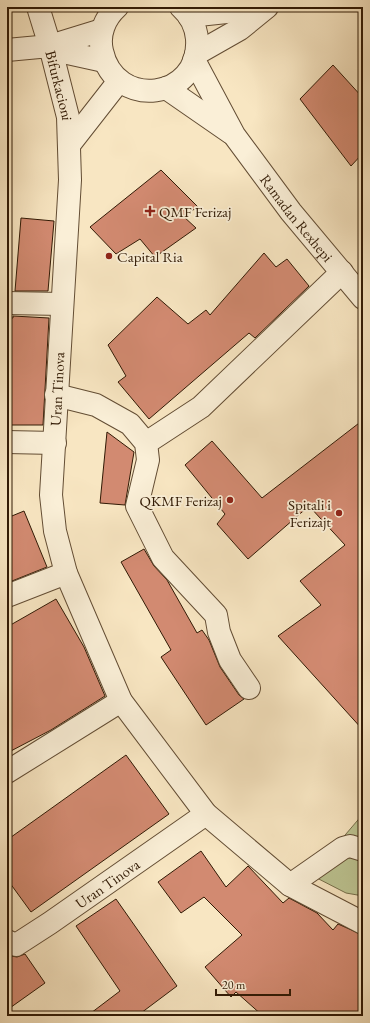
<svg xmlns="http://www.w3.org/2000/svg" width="370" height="1023" font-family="'EB Garamond',serif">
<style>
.green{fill:#bdc593;stroke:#77704c}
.building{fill:#d28a71;stroke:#311a05}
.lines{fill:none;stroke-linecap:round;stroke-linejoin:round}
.minor-casing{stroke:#634d34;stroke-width:24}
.minor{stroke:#faefd7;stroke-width:22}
.poi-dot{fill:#8f2418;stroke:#faefd7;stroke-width:1.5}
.labels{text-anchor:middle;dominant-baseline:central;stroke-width:3.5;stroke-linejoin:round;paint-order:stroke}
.street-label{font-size:15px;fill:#311a05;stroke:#faefd7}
.poi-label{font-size:15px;fill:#311a05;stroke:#faefd7;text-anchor:start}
</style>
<rect width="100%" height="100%" fill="#f8e6c2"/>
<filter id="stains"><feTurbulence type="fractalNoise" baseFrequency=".005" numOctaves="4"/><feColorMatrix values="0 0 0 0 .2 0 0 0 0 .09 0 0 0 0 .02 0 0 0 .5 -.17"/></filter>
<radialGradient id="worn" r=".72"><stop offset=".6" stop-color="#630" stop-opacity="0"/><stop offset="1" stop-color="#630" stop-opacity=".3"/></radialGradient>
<!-- green -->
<polygon class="green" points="363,814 363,896 346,893 311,875"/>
<!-- building -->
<g class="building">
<polygon points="333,65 363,98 363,153 351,166 300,99"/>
<polygon points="161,170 198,207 183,216 196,228 155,257 140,239 116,254 90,227"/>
<polygon points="21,218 54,221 48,291 15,291"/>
<polygon points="264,253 276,267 287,259 309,286 255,338 249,333 149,419 118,382 126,376 108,345 157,297 188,324 206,310 210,315"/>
<polygon points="13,316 49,318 43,425 7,425 7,318 13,318"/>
<polygon points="363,420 363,730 278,636 321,605 300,581 345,545 309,506 248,559 217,524 225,514 185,465 212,441 262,498"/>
<polygon points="107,432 134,452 125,505 100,503"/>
<polygon points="24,511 47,567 7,583 7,518"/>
<polygon points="144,549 154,566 167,580 197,633 202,630 209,640 220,667 239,695 244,699 206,725 161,657 171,650 121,562"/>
<polygon points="56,599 84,647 105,696 51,730 7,753 7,627"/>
<polygon points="126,755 169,814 31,912 7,879 7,840"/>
<polygon points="201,851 226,887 248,866 283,903 289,898 317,913 333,930 338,924 363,935 363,1016 263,1016 236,992 231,997 205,967 242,935 204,897 181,913 158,882"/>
<polygon points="116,899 177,986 137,1016 87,1016 120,991 76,926"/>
<polygon points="25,954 45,983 7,1010 7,959 11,956 17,957"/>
</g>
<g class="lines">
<!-- minor casing -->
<g class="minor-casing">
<g id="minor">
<polyline points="38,7 50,46"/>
<path d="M 117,7 C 105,18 98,34 102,51 C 115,111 201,100 197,39 C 196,27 190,15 181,7"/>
<polyline points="189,16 265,8"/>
<polyline points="50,46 63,52 104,61"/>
<polyline points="50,46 102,30"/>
<path id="s1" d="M 7,50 L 50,46 L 68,117 L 70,180 L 51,495 L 55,531 L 66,573 L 121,701 L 206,814 L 290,885 L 363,923"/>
<polyline points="196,54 240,29 267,7"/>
<path id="s2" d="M 194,60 L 234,135 L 291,212 L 363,298"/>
<polyline points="166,88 231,133"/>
<polyline points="69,145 119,81"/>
<polyline points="7,303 62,304"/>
<polyline points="56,395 96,405 130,424 146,443 148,460 137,506 163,558 216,615 219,632 230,660 249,688"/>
<polyline points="7,442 55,443"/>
<polyline points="146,443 201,407 342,272"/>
<polyline points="7,596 66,573"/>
<polyline points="7,772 121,701"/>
<polyline points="290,885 343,848 350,846 363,850"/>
<path id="s3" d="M 7,941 L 16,945 L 50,923 L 206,814"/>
</g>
</g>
<!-- minor -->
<use href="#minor" class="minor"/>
</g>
<!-- markers -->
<g class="poi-dot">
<path d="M148 205h4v4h4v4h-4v4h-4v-4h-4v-4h4z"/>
<circle cx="109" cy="256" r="4"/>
<circle cx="230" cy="500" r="4"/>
<circle cx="339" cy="513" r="4"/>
</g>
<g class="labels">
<!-- street labels -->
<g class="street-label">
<text stroke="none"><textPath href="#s1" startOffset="84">Bifurkacioni</textPath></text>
<text stroke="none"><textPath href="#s2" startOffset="189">Ramadan Rexhepi</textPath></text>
<text transform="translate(57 389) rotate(-87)">Uran Tinova</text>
<text stroke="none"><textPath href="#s3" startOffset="120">Uran Tinova</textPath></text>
</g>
<!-- poi labels -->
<g class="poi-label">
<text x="159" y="211">QMF Ferizaj</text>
<text x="117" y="256">Capital Ria</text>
<text x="222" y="500" text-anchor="end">QKMF Ferizaj</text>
<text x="331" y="504" text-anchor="end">Spitali i<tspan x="331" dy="17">Ferizajt</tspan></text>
</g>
</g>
<!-- margin -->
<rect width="370" height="1023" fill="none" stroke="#f8e6c2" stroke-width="24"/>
<rect x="8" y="8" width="354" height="1007" fill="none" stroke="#311a05" stroke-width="2"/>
<rect x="12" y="12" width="346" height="999" fill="none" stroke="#311a05"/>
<!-- scale -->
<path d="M216 989v6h74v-6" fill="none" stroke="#311a05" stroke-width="2"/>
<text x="222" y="989" font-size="12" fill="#311a05" stroke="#faefd7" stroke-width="3" paint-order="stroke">20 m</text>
<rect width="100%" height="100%" filter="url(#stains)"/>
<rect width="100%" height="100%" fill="url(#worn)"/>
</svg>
